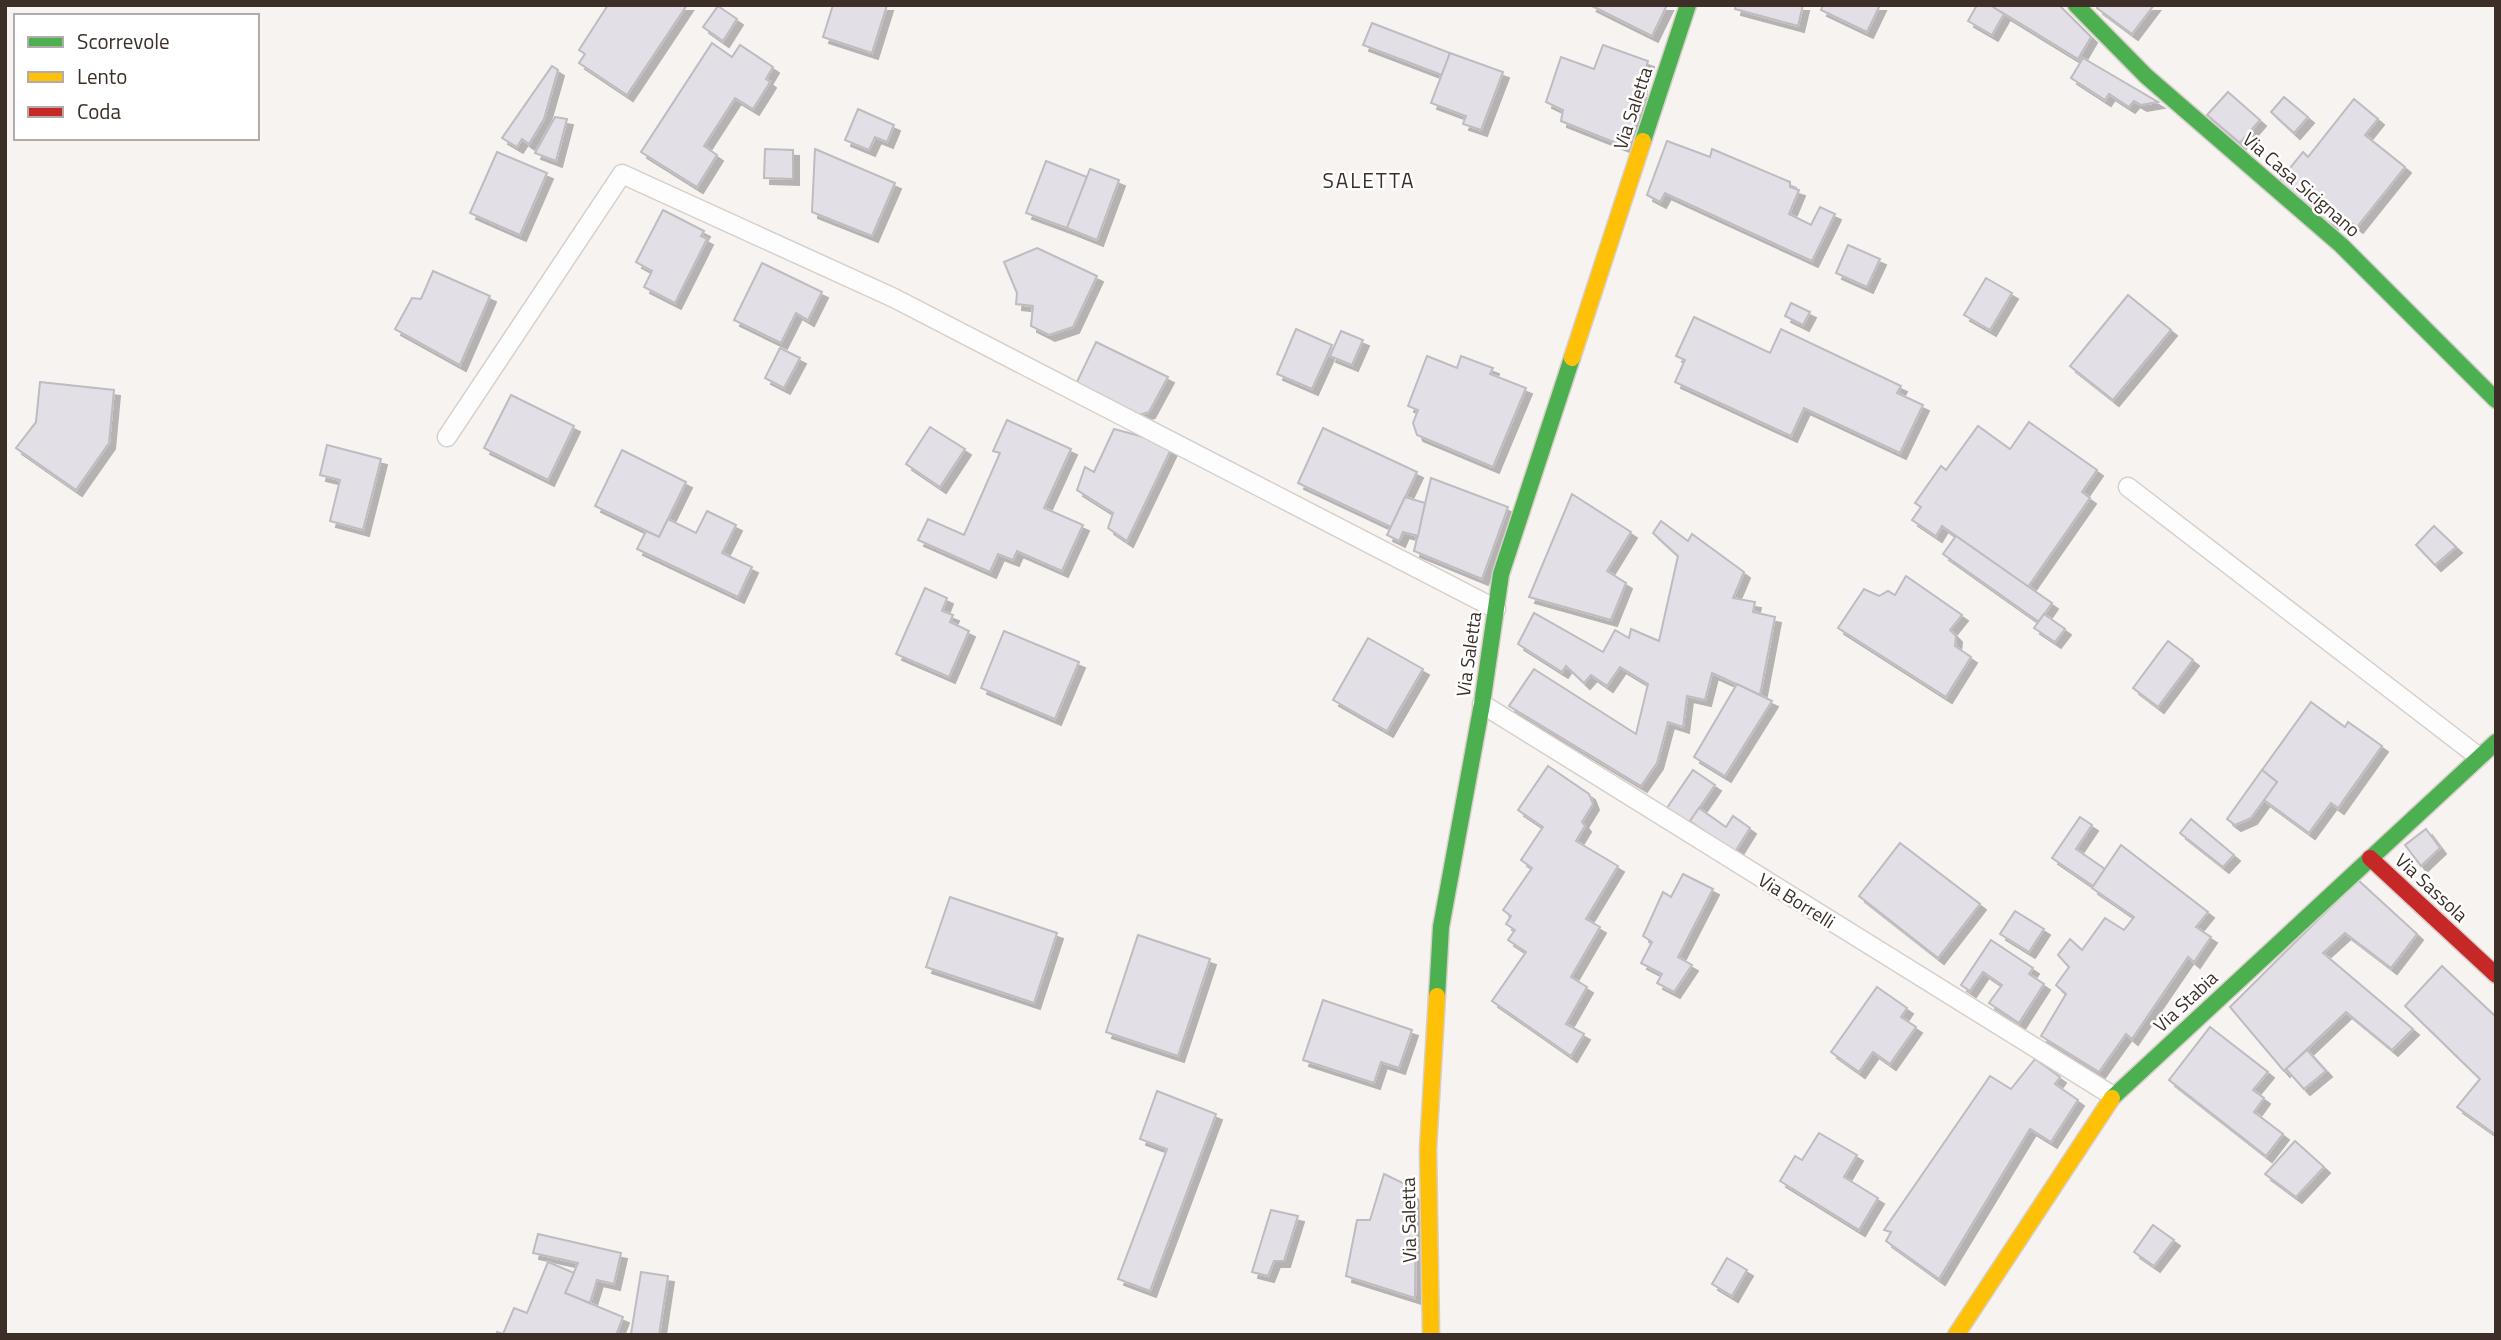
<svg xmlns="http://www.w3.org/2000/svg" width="2501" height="1340" font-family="'Titillium Web',sans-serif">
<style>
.building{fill:#e3dfe7;stroke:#bebbc1;stroke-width:2;filter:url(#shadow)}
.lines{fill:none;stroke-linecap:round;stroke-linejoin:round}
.lane-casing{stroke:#d8cfca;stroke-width:21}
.fast-casing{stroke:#d8cfca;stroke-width:19}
.slow-casing{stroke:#d8cfca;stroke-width:19}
.jam-casing{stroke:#d8cfca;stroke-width:19}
.lane{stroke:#fefdfd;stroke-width:18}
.fast{stroke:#4caf50;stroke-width:16}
.slow{stroke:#ffc107;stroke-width:16}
.jam{stroke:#c62828;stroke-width:16}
.labels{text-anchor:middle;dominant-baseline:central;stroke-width:5;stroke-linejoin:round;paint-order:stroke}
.street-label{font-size:19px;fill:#3d2f27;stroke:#fff}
.neighbourhood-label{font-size:21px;letter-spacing:2px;fill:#3d2f27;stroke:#fff}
</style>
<defs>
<filter id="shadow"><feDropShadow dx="6" dy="6" stdDeviation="0" flood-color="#0004"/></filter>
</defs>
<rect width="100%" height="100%" fill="#f7f3f1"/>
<!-- building -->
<g class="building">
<polygon points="608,5 687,5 627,95 579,63 585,54 579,50"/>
<polygon points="833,5 887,5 872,53 823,37"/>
<polygon points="1590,5 1667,5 1652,36"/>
<polygon points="1736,5 1803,5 1798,26 1735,9"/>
<polygon points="1823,5 1880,5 1867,32 1821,10"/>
<polygon points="1977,5 1990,5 2004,14 1992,35 1968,21"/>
<polygon points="1990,5 2059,5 2091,37 2078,59"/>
<polygon points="2099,5 2154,5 2132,34 2097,8"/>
<polygon points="718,6 737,19 723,41 703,27"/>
<polygon points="1372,23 1450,53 1442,75 1363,45"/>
<polygon points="712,43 732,57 740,45 773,67 766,79 770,82 753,109 735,98 704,146 717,155 697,187 641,152"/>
<polygon points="1603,45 1648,61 1639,91 1647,94 1626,147 1561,121 1563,110 1546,102 1561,57 1594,69"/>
<polygon points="1450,53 1503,72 1481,130 1463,124 1466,116 1431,103"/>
<polygon points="2083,58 2158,102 2141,105 2134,101 2129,107 2109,94 2105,100 2071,78"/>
<polygon points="552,66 558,70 544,119 529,144 522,139 517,147 502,138"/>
<polygon points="2228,92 2260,120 2240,143 2207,115"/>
<polygon points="2284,97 2308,117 2294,133 2271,112"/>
<polygon points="2354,99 2378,119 2365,135 2405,167 2357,227 2339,214 2330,226 2277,184 2303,152 2308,157"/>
<polygon points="858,109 894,125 887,142 875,137 869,150 845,140"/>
<polygon points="555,117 567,119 556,161 535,153"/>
<polygon points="1667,141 1710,157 1712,149 1790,182 1790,187 1799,190 1789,214 1811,225 1820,207 1835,214 1812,261 1665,193 1660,202 1647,195"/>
<polygon points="765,149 793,150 793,179 764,178"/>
<polygon points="815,149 895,183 872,236 812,212"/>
<polygon points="497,152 547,173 520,235 470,213"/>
<polygon points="1046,161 1087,177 1067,228 1026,213"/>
<polygon points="1090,169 1119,180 1097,240 1067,228"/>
<polygon points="663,210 704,231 701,236 707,239 675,303 644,287 652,271 636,262"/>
<polygon points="1848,245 1880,259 1867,287 1836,273"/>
<polygon points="1037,248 1097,276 1073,327 1049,335 1031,326 1033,306 1016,304 1017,293 1004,262"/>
<polygon points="762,263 822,292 808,320 796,313 781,343 734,320"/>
<polygon points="433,271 490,296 460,365 395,329 412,298 421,299"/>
<polygon points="1986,278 2012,293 1990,330 1964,315"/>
<polygon points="2128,295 2171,330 2113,400 2070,366"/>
<polygon points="1791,303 1810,312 1803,325 1785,316"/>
<polygon points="1694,317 1770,353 1781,329 1901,386 1897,393 1923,405 1900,453 1804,408 1791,436 1675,382 1685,360 1676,356"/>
<polygon points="1296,329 1332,345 1312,389 1277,374"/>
<polygon points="1341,331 1363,340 1352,365 1330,356"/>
<polygon points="1096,342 1168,377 1149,412 1139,415 1076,384"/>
<polygon points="780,348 800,358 784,388 765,378"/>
<polygon points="1427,356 1457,368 1461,356 1493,368 1490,374 1526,388 1493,467 1417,435 1413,423 1418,410 1408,406"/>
<polygon points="40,382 114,390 109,443 76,490 16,448 36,422"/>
<polygon points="511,395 574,426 548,480 484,448"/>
<polygon points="1007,420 1071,449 1044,508 1083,525 1062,571 1017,551 1013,560 998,554 990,572 918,540 928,519 964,535 1000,453 993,451"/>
<polygon points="2029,422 2097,470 2082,492 2090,498 2028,587 1942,526 1936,536 1912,520 1921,507 1915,503 1941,466 1946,470 1978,426 2010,449"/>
<polygon points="930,427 965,449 940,487 906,464"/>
<polygon points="1323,428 1417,472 1391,527 1298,483"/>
<polygon points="1114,429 1173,445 1127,541 1108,528 1113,513 1077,490 1085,467 1094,472"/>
<polygon points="327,445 381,459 363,530 330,521 340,480 320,475"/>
<polygon points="622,450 686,482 659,537 595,506"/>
<polygon points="1431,478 1508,507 1482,579 1414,551"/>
<polygon points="1572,494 1631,532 1607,571 1626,583 1611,620 1529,597"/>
<polygon points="1405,497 1425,503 1418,536 1403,532 1399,541 1387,535"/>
<polygon points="707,511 736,525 722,553 752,567 738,597 637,549 646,531 659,537 668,519 696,533"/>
<polygon points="1661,521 1688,541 1692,534 1744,572 1733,598 1755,602 1753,612 1775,617 1760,695 1712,673 1705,700 1687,696 1683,727 1668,722 1657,763 1641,786 1509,706 1534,669 1636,734 1648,684 1620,667 1607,686 1591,675 1584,683 1566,666 1562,672 1518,644 1534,613 1603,652 1615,630 1629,638 1631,629 1659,641 1678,556 1653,533"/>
<polygon points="2434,526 2456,547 2435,565 2416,545"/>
<polygon points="1956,536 2052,603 2039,622 1943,554"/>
<polygon points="1906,576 1962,615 1950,630 1956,636 1955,646 1971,657 1946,697 1838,628 1864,589 1879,596 1888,591 1895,595"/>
<polygon points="925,588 947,598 942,611 953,615 950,622 969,631 949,677 896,654"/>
<polygon points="2044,614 2065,629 2055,642 2034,628"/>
<polygon points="1004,631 1079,662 1055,719 981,688"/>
<polygon points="1368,638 1423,669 1387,731 1333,700"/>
<polygon points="2168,641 2193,660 2158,707 2133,688"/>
<polygon points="1737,684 1772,701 1725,776 1694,757"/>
<polygon points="2311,702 2345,727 2348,722 2382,746 2338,808 2331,803 2309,833 2264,800 2277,782 2262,770"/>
<polygon points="1548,766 1589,794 1593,804 1582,822 1585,826 1576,841 1618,866 1586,919 1600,927 1571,977 1587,987 1566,1024 1584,1034 1571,1056 1492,1001 1526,952 1508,940 1515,930 1506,924 1511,916 1503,910 1532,868 1521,860 1543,827 1518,810"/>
<polygon points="1693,770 1715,785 1689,823 1667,808"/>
<polygon points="2262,770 2277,782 2251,818 2235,825 2227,819"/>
<polygon points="1699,808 1726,827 1733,816 1750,828 1735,852 1690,821"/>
<polygon points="2080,817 2092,825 2076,849 2105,869 2093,886 2052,858"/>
<polygon points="2191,819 2234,855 2223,867 2180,833"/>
<polygon points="2426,829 2440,848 2421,866 2405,845"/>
<polygon points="1900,843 1980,904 1938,958 1859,896"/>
<polygon points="2121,845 2208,912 2196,927 2211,937 2194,962 2188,957 2132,1039 2126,1034 2099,1072 2041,1036 2066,994 2056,985 2069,967 2058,955 2070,939 2082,950 2105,918 2124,930 2134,917 2092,888"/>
<polygon points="1683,874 1713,889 1678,957 1692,965 1674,992 1657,983 1662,974 1641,963 1652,942 1643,936 1663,892 1671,897"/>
<polygon points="2358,880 2417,934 2391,968 2345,933 2323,953 2413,1029 2392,1050 2346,1012 2284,1071 2230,1007"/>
<polygon points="950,897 1057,933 1034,1003 926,967"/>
<polygon points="2015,911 2044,929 2029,952 2000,934"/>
<polygon points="1138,935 1210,959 1178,1056 1106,1032"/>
<polygon points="1991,940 2033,968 2029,974 2044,984 2019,1023 1989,1003 2002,985 1983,972 1970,991 1961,985"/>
<polygon points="2442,966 2496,1017 2496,1135 2457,1107 2480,1079 2405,1006"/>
<polygon points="1877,987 1907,1008 1901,1017 1916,1027 1890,1064 1873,1052 1859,1072 1831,1052"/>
<polygon points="1323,1000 1412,1030 1399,1068 1381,1062 1374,1083 1303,1060"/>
<polygon points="2210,1027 2268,1072 2253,1090 2264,1098 2254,1112 2283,1134 2266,1156 2169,1080"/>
<polygon points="2307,1050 2326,1071 2304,1089 2286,1069"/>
<polygon points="2035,1059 2060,1077 2055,1084 2078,1100 2051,1142 2030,1129 1939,1279 1886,1241 1891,1232 1884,1230 1990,1076 2011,1089"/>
<polygon points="1157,1091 1216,1114 1150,1291 1118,1279 1167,1149 1140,1139"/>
<polygon points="1819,1133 1857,1155 1844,1177 1878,1198 1859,1230 1780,1181 1795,1156 1802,1160"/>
<polygon points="2295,1141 2324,1167 2296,1197 2265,1174"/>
<polygon points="1384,1174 1405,1184 1416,1199 1415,1298 1346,1276 1357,1220 1370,1220"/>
<polygon points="1271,1210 1298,1216 1284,1261 1274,1261 1268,1276 1252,1272"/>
<polygon points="2153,1225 2174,1240 2154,1266 2134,1252"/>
<polygon points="538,1234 621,1253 614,1284 597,1280 590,1303 565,1293 578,1263 533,1253"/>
<polygon points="1727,1258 1747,1270 1732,1296 1712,1284"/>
<polygon points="548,1262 574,1273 565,1293 623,1317 616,1335 496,1335 497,1332 503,1334 514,1308 527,1313"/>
<polygon points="641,1272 668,1276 659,1335 631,1334"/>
</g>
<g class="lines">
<!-- lane casing -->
<g class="lane-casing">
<g id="lane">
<polyline points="447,437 622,174 894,298 1496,609"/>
<polyline points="2128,487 2479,757"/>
<polyline points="1482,704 2113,1096"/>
</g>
</g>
<!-- fast casing -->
<g class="fast-casing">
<g id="fast">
<polyline points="2076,5 2146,76 2341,245 2496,400"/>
<polyline points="1643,141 1688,5"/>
<polyline points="1437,996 1441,927 1482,704 1501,574 1572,358"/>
<polyline points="2112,1098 2496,742"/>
</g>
</g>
<!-- slow casing -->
<g class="slow-casing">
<g id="slow">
<polyline points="1572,358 1643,141"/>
<polyline points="1431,1335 1428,1149 1437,996"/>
<polyline points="1956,1335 2112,1098"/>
</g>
</g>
<!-- jam casing -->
<g class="jam-casing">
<polyline id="jam" points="2370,858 2496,975"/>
</g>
<!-- lane -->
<use href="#lane" class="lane"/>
<!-- fast -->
<use href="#fast" class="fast"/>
<!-- slow -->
<use href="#slow" class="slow"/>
<!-- jam -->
<use href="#jam" class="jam"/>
</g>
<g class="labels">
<!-- street labels -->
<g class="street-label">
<text transform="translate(1632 108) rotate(-72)">Via Saletta</text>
<text transform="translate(2302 184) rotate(41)">Via Casa Sicignano</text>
<text transform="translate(1468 654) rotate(-82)">Via Saletta</text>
<text transform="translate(2432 887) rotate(43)">Via Sassola</text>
<text transform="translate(1797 900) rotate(32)">Via Borrelli</text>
<text transform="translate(2185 1001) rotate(-43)">Via Stabia</text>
<text transform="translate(1408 1220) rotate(-91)">Via Saletta</text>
</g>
<!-- neighbourhood labels -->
<g class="neighbourhood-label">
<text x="1369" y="180">SALETTA</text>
</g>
</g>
<!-- border -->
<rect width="2501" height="1340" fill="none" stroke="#3d2f27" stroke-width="14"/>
<!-- legend -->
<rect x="14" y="14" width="245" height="126" fill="#ffffff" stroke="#b1aca9" stroke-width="2"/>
<rect x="28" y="37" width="35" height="10" fill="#4caf50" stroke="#b1aca9" stroke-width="2"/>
<text x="77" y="49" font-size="21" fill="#3d2f27">Scorrevole</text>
<rect x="28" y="72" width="35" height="10" fill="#ffc107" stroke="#b1aca9" stroke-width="2"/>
<text x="77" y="84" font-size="21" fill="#3d2f27">Lento</text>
<rect x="28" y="107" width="35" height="10" fill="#c62828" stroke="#b1aca9" stroke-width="2"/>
<text x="77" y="119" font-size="21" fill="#3d2f27">Coda</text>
</svg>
